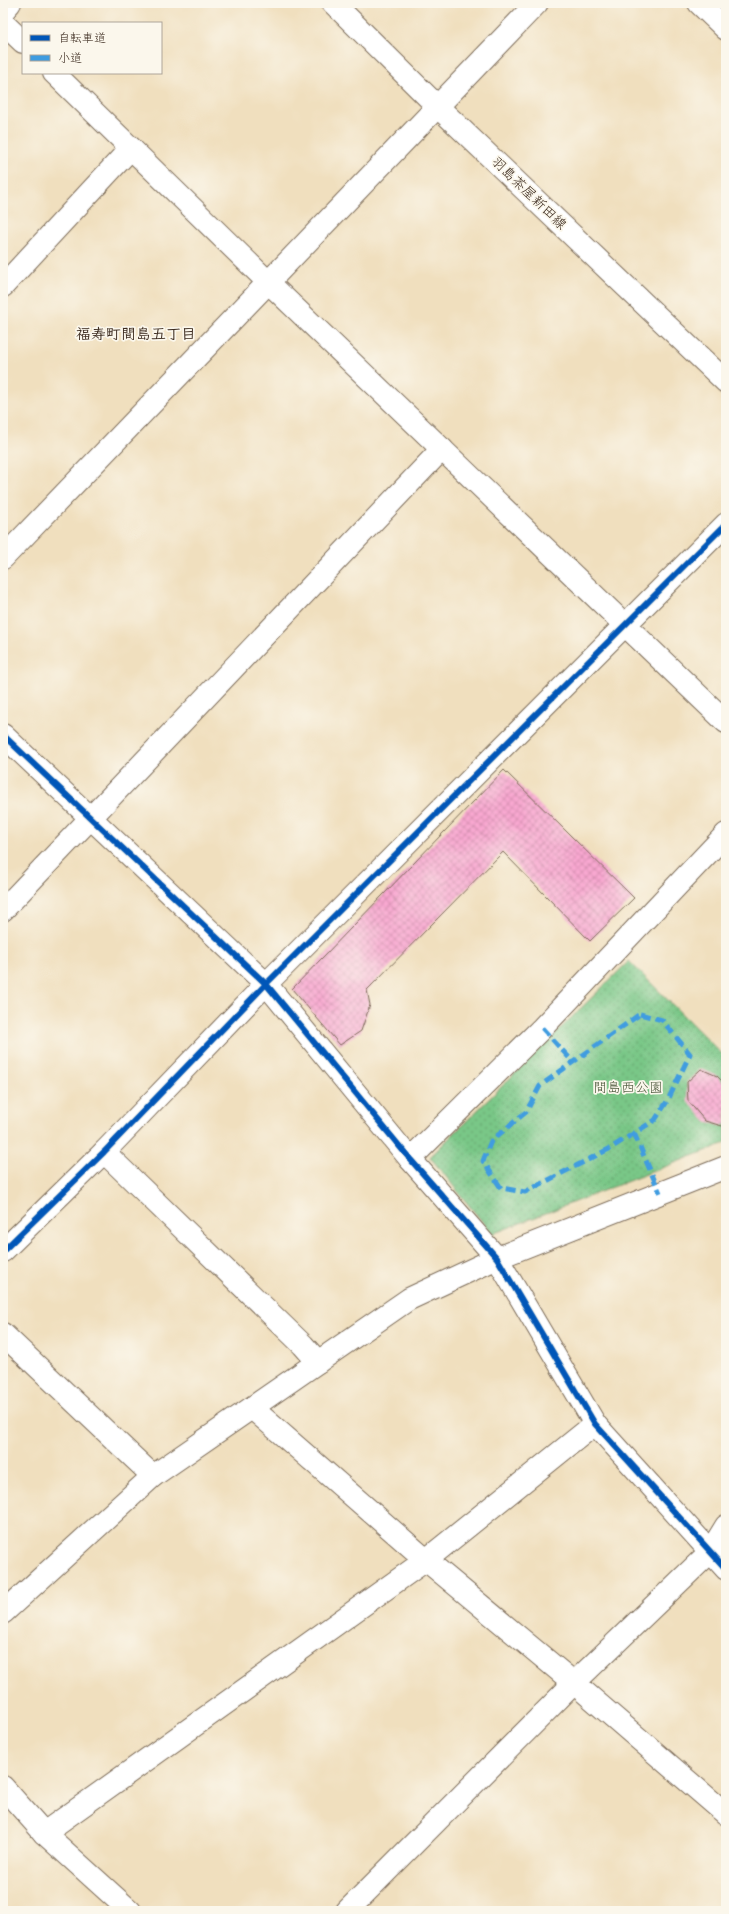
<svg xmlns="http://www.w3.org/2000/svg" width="729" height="1914" font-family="'Balsamiq Sans','Klee One',sans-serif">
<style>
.park{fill:url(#park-dots);stroke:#5a7852}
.building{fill:url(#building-cross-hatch)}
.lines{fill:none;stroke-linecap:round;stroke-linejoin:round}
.minor-casing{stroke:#7a6956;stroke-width:24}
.secondary-casing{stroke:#7a6956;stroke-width:24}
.minor{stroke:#fff;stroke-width:22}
.secondary{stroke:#fff;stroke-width:22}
.quiet{stroke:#3f9ce0;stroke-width:5;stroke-dasharray:10 5;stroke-linecap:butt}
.cycleway-casing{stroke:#fbf7ec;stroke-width:8}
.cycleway{stroke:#0057b8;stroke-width:6}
.labels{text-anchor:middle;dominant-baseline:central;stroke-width:3.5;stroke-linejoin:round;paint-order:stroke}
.street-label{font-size:14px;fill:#3b2a1e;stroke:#fbf7ec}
.park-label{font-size:14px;fill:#4e593e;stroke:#fbf7ec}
.neighbourhood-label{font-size:15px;font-weight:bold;fill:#3b2a1e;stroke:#fbf7ec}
</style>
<defs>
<pattern id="park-dots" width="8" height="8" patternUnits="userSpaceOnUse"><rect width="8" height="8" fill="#79c787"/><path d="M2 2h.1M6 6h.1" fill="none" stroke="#64a26e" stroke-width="1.8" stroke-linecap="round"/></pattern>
<pattern id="building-cross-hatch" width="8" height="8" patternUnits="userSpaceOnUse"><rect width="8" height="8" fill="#f8a7d0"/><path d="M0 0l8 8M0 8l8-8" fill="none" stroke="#ca88a8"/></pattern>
</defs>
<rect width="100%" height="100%" fill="#fbf7ec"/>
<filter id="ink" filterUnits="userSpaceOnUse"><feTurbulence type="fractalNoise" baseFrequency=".025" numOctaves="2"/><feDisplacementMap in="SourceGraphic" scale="8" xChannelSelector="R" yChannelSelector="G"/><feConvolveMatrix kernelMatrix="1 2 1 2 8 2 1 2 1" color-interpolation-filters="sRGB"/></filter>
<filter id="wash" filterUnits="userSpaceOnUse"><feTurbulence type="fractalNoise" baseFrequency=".012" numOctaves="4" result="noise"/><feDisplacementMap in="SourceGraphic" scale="16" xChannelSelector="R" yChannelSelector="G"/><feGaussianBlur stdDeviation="0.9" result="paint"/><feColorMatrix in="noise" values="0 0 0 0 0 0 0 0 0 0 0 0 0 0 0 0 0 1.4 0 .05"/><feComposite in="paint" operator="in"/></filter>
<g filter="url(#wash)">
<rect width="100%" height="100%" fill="#f0dfbe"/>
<!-- park -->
<polygon class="park" points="629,961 726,1058 726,1143 492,1234 430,1157"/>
<g id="blocks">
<!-- building -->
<g class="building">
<polygon points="504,770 634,898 590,941 503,852 367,990 370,1005 361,1031 340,1045 292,989"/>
<polygon points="701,1069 717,1076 726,1085 726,1124 722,1126 705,1121 688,1101 687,1082"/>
</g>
</g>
</g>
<g filter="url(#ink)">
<use href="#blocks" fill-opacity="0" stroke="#7a6956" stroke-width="1"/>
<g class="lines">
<!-- minor casing -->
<g class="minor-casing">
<g id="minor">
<polyline points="699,3 726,29"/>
<polyline points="3,11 10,3"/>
<polyline points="3,23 23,42"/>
<polyline points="54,73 268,282 726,722"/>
<polyline points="3,286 131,148"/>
<polyline points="3,558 537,3"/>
<polyline points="3,735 266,984 410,1159 497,1258 595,1424 726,1569"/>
<polyline points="3,910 442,449"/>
<polyline points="104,1152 303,1345 318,1362"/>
<polyline points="410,1159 542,1028 726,834"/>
<polyline points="3,1251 104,1152 266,984 726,524"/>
<polyline points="3,1334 153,1476"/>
<polyline points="252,1408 426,1560 574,1683 726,1814"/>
<polyline points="3,1613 153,1476 409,1299 497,1258 726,1167"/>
<polyline points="3,1787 44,1833 130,1911"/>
<polyline points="44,1833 426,1560 595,1424"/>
<polyline points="347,1911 574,1683 710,1552 726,1526"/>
</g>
</g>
<!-- secondary casing -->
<g class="secondary-casing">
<polyline id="secondary" points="333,3 437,106 726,382"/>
</g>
<!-- minor -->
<use href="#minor" class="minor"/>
<!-- secondary -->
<use href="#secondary" class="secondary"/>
<!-- quiet -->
<g class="quiet">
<polygon points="640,1014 662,1020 690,1054 668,1100 655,1120 609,1149 525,1192 501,1188 483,1161 491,1141 526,1112 540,1086"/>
<polyline points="542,1028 573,1062"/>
<polyline points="634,1133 660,1193"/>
</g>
<!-- cycleway casing -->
<g class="cycleway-casing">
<g id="cycleway">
<polyline points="3,735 266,984 410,1159 497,1258 595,1424 726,1569"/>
<polyline points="3,1251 104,1152 266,984 726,524"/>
</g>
</g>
<!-- cycleway -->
<use href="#cycleway" class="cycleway"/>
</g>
</g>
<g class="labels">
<!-- street labels -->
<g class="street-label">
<text transform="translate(529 193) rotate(44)">羽島茶屋新田線</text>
</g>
<!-- park labels -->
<g class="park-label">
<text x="628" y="1087">間島西公園</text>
</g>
<!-- neighbourhood labels -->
<g class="neighbourhood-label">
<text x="136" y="334">福寿町間島五丁目</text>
</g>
</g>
<!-- margin -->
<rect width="729" height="1914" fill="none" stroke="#fbf7ec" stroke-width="16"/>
<!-- legend -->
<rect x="22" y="22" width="140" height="52" fill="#fbf7ec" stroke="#aea59a"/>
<rect x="30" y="35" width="20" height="6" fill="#0057b8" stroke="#aea59a"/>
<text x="58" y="42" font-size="12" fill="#3b2a1e">自転車道</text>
<rect x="30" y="55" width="20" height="6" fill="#3f9ce0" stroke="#aea59a"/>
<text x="58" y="62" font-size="12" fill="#3b2a1e">小道</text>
</svg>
